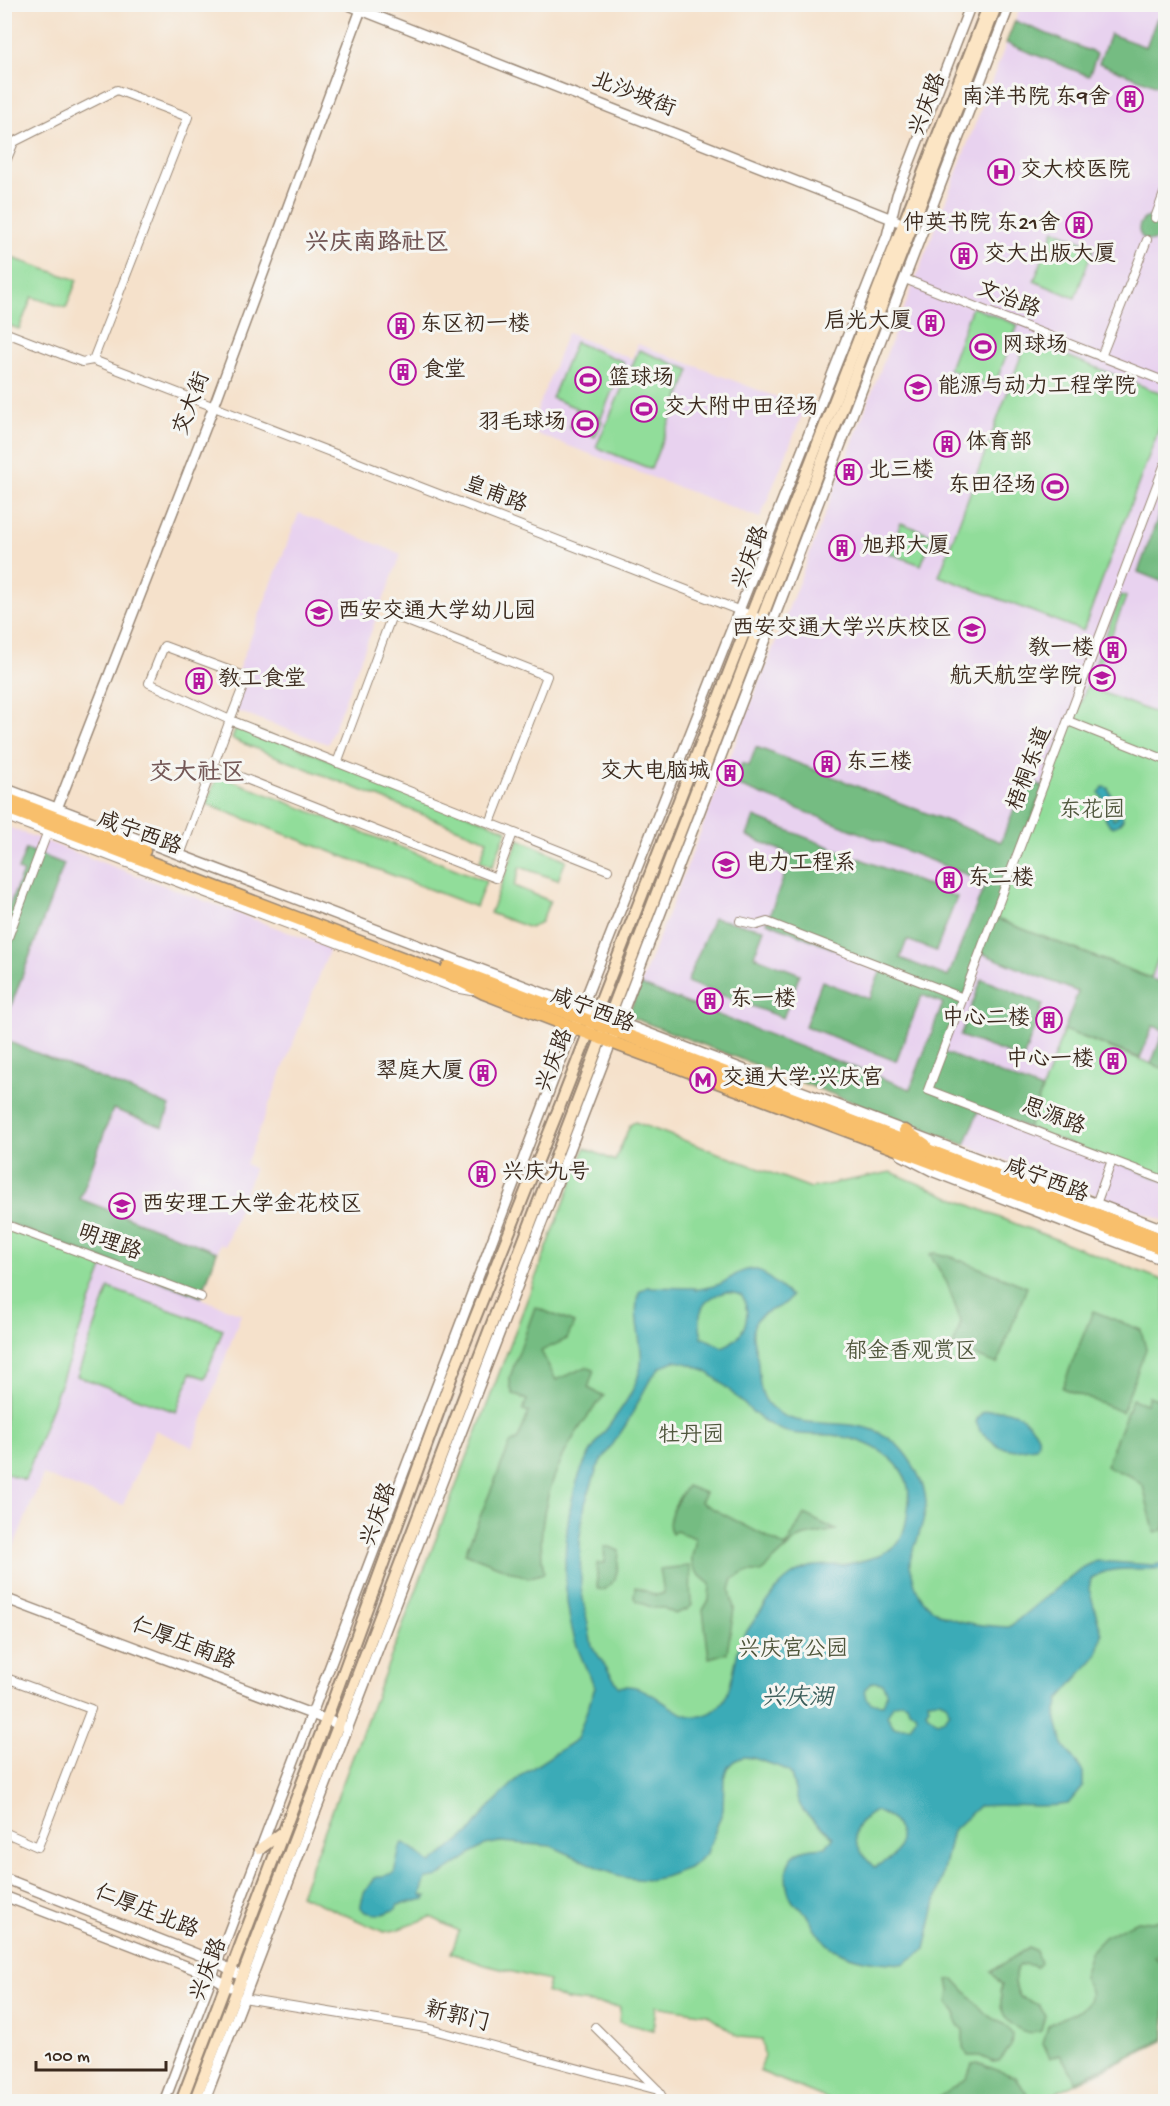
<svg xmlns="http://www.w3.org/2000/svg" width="1170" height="2106" font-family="'Gochi Hand','LXGW WenKai TC',sans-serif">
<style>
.built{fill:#e8d2ef}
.green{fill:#91dd9a;stroke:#66845c;stroke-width:1.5}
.forest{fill:#74bc82;stroke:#587350;stroke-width:1.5}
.water{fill:#3aabb7;stroke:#3a6a6a;stroke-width:1.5;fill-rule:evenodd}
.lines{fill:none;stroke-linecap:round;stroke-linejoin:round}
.minor-casing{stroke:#988674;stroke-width:10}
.tertiary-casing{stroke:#988674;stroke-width:12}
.secondary-casing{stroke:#988674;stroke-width:14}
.primary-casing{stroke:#988674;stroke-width:15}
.minor{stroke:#fff;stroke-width:8}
.tertiary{stroke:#fff;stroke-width:9}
.secondary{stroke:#fce5c4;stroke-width:10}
.primary{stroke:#f8bf6c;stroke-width:12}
.labels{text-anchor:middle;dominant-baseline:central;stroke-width:6;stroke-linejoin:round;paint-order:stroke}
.street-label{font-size:22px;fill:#3b2a1e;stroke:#f6f6f2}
.poi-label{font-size:22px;fill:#3b2a1e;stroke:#f6f6f2;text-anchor:start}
.park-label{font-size:22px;fill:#50573d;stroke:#f6f6f2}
.neighbourhood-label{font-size:24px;font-weight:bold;fill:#745857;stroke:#f6f6f2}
.water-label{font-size:24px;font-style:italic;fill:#3b5e5b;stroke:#f6f6f2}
</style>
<rect width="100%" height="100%" fill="#f6f6f2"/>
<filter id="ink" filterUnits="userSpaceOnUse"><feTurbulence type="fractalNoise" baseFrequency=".0167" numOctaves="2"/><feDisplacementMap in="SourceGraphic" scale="12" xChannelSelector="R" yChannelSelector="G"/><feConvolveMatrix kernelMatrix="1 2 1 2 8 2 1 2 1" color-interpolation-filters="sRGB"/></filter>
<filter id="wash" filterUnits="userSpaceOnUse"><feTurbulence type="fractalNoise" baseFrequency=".008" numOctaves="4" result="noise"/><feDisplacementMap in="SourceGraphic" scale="24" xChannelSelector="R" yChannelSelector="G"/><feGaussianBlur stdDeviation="1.35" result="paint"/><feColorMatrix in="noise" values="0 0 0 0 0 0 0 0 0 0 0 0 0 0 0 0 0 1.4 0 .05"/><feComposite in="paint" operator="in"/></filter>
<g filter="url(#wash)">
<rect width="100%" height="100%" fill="#f5e1cb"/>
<!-- built -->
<g class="built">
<polygon points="1021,5 1165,5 1165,1221 628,1016 793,597"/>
<polygon points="567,333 632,359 638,344 805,408 760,518 529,431"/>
<polygon points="299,513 401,554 328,744 234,710 247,678 237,673"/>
<polygon points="5,826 330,948 246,1164 254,1169 225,1246 220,1244 202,1299 241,1314 193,1447 155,1430 123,1505 43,1475 5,1568"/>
</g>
<!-- green -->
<g class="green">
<polygon points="1054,230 1094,246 1075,298 1034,281"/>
<polygon points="9,257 77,280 66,308 32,297 19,329 5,324 5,260"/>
<polygon points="972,307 1018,325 994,387 949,369"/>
<polygon points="1027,340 1165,395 1165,413 1083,631 939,576"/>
<polygon points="575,342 624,362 601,418 552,398"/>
<polygon points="639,350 690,370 651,469 596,447"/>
<polygon points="576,410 602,421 595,437 569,427"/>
<polygon points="901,523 933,535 921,565 889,553"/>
<polygon points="1121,595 1126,597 1091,688 1165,717 1165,940 1151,978 994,918 1068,721 1073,723"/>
<polygon points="237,723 507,830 492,867 480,861 487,840 232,739"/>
<polygon points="218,775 486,881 476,907 206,804"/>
<polygon points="519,839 566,860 558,880 520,867 514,886 550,901 541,922 530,928 490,913"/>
<polygon points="1064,1030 1165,1069 1165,1181 1028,1128"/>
<polygon points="635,1122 811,1188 891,1172 1003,1219 1165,1281 1166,1949 1158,1957 1165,1964 1165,2040 1039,2101 833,2101 759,2071 764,2059 762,2039 739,2037 707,2014 656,2006 653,2030 619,2022 620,2007 567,2000 546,1992 549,1981 485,1965 451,1953 459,1931 431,1917 396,1930 384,1932 300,1895 585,1148 615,1161 630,1125"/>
<polygon points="4,1224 105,1262 25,1480 5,1473"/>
<polygon points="109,1288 223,1329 205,1378 191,1373 176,1412 77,1376"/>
</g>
<!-- forest -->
<g class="forest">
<polygon points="1157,18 1165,21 1165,89 1099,63 1110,34 1146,47"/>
<polygon points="1015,21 1097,54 1089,76 1006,43"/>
<circle cx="1151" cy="229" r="12"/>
<polygon points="1165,498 1165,583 1138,572"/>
<polygon points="756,747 1001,842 1026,779 1043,787 994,918 1165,984 1165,1069 1151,1064 1164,1030 1153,1026 1140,1058 1064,1030 1078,992 981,953 943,1052 1042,1090 1028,1128 979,1109 965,1145 628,1016 640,985 910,1089 943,1003 922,995 896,1061 805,1026 822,981 869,999 882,968 767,922 792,855 747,836 754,817 957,897 936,951 907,940 900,958 948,977 986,882 734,784 742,763 749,766"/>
<polygon points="26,849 64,864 5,1022 5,908 8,909 23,872 18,870"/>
<polygon points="713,918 764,929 754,956 800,974 783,1018 687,982"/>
<polygon points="982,979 1043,1004 1023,1059 960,1036"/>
<polygon points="4,1040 170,1106 163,1127 113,1109 80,1199 217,1252 201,1297 5,1222"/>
<polygon points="935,1253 952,1257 1027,1287 997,1364 953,1347 961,1322 947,1283 930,1254"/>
<path d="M 535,1307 L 574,1323 L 567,1339 L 541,1351 L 556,1380 L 586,1367 L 594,1370 L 588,1388 L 604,1396 C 562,1444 532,1508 544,1573 L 528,1578 L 465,1553 L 510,1444 L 518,1439 L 529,1412 L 523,1410 L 527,1400 L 513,1394 L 510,1386 L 510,1377 Z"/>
<polygon points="1093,1311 1141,1330 1146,1349 1122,1412 1062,1388"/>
<polygon points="1149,1396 1165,1402 1165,1525 1163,1530 1156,1533 1154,1531 1143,1486 1132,1477 1106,1466 1132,1399 1146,1404"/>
<path d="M 687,1486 L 705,1493 L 700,1502 L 786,1547 L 804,1514 L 836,1530 L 805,1536 L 797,1539 L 761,1572 L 745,1572 L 733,1579 L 730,1590 L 734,1609 L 727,1653 L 709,1658 L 703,1610 L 709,1600 L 710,1584 C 702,1578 690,1569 692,1557 C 693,1550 696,1545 695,1538 L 676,1531 L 672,1534 C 663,1521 679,1497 687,1486 Z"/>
<path d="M 604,1547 L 610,1547 L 619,1551 C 617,1571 620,1578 603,1590 L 598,1589 L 597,1585 L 597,1563 L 605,1563 Z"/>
<path d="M 689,1566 C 693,1578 688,1591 692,1605 L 688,1609 L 675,1614 L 664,1608 L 652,1608 L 637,1601 L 634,1598 L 635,1587 C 647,1589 652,1599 664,1593 L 660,1569 Z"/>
<path d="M 1165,1918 L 1165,1945 L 1155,1957 L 1165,1967 L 1165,2038 L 1076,2081 L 1060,2054 L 1050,2058 L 1043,2043 L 1048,2026 C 1059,2017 1095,2010 1090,1991 C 1089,1986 1085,1982 1083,1977 L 1090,1952 L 1104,1937 L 1137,1921 L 1153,1922 Z"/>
<path d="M 1029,1947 L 1036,1951 L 1040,1963 L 1036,1967 C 1011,1956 1012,1981 1020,1997 L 1039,2005 L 1045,2015 L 1041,2031 C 1026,2037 1007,2025 1002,2010 C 999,2004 1003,1999 1000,1992 L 1002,1985 L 991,1972 Z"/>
<path d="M 954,1979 L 986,2014 L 1005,2025 L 1012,2034 L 1011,2046 L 999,2061 L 993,2062 L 980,2056 L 968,2056 L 963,2047 L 963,2030 C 957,2025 955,2021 956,2013 L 948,2002 L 950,1991 L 948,1980 Z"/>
<polygon points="978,2063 1016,2077 1031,2101 938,2101 936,2099 967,2078 972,2064"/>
</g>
<!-- water -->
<g class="water">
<path d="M 1103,787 L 1108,788 L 1113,800 L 1121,806 L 1123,819 L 1118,825 L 1113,827 L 1109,824 L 1105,818 L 1108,813 L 1113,817 L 1113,820 L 1117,818 C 1116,804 1104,804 1099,793 Z"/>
<path d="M 753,1269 L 760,1271 L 791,1296 C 785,1310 762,1308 755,1323 C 749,1335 757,1350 758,1363 C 759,1377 759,1395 770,1406 C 805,1442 870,1400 909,1459 C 917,1470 925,1487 926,1501 C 927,1513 920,1530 917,1541 C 915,1547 910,1556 910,1563 C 910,1568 913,1575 914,1581 C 924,1622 973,1625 1009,1627 L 1080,1569 L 1096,1561 L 1154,1565 L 1165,1563 L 1165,1568 C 1142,1572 1111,1563 1091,1579 L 1089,1589 L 1102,1634 L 1098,1654 L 1060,1698 L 1056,1716 L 1063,1744 L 1083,1772 L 1083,1786 L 1068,1804 C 1039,1809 1009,1803 979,1806 L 952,1831 L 925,1949 L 903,1964 C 880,1962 857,1962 836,1950 C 820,1941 815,1928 806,1914 C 803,1909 797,1907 793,1902 C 784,1888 782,1861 799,1852 C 808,1847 817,1848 826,1847 L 833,1837 C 824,1828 809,1818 803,1810 C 795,1800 795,1785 790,1773 L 783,1768 L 753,1758 L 743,1757 L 734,1761 L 727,1768 L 724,1778 L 723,1810 L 707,1853 L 689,1868 L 664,1877 L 648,1880 L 626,1878 L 609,1872 L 551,1846 L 500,1842 L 485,1845 L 436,1878 L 426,1878 L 421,1894 L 422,1896 L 427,1896 L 425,1899 L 398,1905 L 396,1909 L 383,1914 L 375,1914 L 365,1912 L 361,1908 L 361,1904 L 364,1893 L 374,1878 L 394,1873 L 400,1847 L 403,1843 C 413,1845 421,1858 431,1863 L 469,1833 L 485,1812 L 520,1776 L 577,1739 L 595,1687 C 587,1671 579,1654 574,1637 C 560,1589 562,1508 585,1462 C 600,1431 628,1409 639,1374 C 647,1349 630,1320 639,1292 L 647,1287 L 695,1288 L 695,1290 C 704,1288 712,1287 720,1284 C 732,1278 739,1270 753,1269 ZM 726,1292 L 735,1293 L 742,1296 C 753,1317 744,1339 722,1347 L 702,1337 C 696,1315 700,1298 726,1292 ZM 674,1361 C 723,1364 742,1419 787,1432 C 802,1436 816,1434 832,1435 C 868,1440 911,1459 909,1501 C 908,1512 905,1532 899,1541 C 889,1555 858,1563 842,1565 C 831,1566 820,1564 810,1567 C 796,1571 782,1581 774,1593 C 765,1606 747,1628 741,1642 C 731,1666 735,1706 705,1715 C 674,1725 653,1679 619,1687 L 592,1646 L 581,1588 L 580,1536 L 585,1504 L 597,1468 L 627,1423 L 651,1378 L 661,1367 ZM 872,1682 L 882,1683 C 887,1693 888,1693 883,1704 L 871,1703 L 867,1699 L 865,1689 ZM 939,1700 L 946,1703 L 950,1712 L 945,1719 L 937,1722 L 927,1714 L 926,1711 L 929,1707 L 928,1701 ZM 902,1702 L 907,1704 L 909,1710 L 915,1713 L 916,1717 L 910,1727 L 894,1727 L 887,1716 L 893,1705 ZM 875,1811 C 895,1814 908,1838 894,1855 C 889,1861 881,1864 874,1867 C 853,1846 845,1828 875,1811 Z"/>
<path d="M 999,1410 C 1016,1411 1024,1417 1034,1429 C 1039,1436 1040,1439 1036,1447 L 1015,1450 L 999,1447 L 980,1431 L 976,1422 C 980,1409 989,1411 999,1410 Z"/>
</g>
</g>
<g filter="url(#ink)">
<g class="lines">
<!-- minor casing -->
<g class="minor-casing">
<g id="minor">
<polyline points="4,139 14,142 4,166"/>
<polyline points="14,142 117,90 188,117 93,360"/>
<polyline points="1155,218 1166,188"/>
<polyline points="905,279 1166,382"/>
<polyline points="4,332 82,362 93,360 756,617"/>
<polyline points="1101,357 1147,240"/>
<polyline points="1166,461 928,1090 1166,1181"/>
<polyline points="1068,721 1166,760"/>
<polyline points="337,763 392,615 547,676 490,823"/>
<polyline points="4,816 455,988 472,991"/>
<polyline points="513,833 496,878 213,766 230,720 149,683 164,646 247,677 230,720 608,870"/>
<polyline points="180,855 213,766"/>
<polyline points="740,921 757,925 767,922 963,998"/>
<polyline points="4,948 49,828"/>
<polyline points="1095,1207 1112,1160"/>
<polyline points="4,1224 201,1297"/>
<polyline points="4,1692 9,1679 91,1709 38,1847 4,1832"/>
<polyline points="243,1998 426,2028 658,2090"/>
<polyline points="595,2027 658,2090 665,2102"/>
</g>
</g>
<!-- tertiary casing -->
<g class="tertiary-casing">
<g id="tertiary">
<polyline points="346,4 897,221"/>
<polyline points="4,788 1166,1230"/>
<polyline points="56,811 214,406 363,4"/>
<polyline points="901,1155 934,1172 1166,1261"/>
<polyline points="4,1598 343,1726"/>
<polyline points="4,1878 217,1962 241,1976 242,1983"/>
<polyline points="4,1896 212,1976 230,1987"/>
<polyline points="164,2102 554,1078 887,236 897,195 971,4"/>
<polyline points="204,2102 1010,4"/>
</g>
</g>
<!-- secondary casing -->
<g class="secondary-casing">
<g id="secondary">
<polyline points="260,1849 283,1832"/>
<polyline points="181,2102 326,1720 451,1378 563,1098 989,4"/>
<path d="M 194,2102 C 460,1402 731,704 997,4"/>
</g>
</g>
<!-- primary casing -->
<g class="primary-casing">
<g id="primary">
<polyline points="4,798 144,851"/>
<polyline points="4,807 457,979 484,993 611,1042 1166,1250"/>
<polyline points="448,967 1166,1241"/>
<polyline points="905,1131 925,1145"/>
</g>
</g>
<!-- minor -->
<use href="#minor" class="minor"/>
<!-- tertiary -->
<use href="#tertiary" class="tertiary"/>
<!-- secondary -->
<use href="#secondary" class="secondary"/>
<!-- primary -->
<use href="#primary" class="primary"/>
</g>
</g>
<!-- icons -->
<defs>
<g id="building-ring" transform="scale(1.35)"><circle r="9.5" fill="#f6f6f2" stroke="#b5179e" stroke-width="1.5"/><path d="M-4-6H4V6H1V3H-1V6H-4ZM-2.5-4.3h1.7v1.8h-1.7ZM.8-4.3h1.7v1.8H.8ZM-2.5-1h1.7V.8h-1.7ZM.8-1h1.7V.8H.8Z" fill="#b5179e"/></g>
<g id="hospital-ring" transform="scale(1.35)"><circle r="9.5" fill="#f6f6f2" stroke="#b5179e" stroke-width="1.5"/><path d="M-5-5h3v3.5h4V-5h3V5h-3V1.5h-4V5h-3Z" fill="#b5179e"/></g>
<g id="stadium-ring" transform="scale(1.35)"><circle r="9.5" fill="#f6f6f2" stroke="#b5179e" stroke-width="1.5"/><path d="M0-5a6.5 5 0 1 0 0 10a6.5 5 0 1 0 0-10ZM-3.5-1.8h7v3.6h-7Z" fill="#b5179e"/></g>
<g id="university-ring" transform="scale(1.35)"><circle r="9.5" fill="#f6f6f2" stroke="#b5179e" stroke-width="1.5"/><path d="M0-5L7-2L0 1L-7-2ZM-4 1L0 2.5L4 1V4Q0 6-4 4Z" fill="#b5179e"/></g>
<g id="school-ring" transform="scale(1.35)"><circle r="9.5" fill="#f6f6f2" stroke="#b5179e" stroke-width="1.5"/><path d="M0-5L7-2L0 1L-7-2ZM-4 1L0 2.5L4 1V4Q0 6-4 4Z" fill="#b5179e"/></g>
<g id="metro-ring" transform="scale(1.35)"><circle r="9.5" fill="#f6f6f2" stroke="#b5179e" stroke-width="1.5"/><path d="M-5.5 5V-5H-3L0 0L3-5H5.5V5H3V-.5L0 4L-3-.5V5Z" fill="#b5179e"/></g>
</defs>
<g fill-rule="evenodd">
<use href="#building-ring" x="1130" y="99"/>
<use href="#hospital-ring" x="1001" y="172"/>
<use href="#building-ring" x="1079" y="225"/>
<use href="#building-ring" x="964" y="256"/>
<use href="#building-ring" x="931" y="323"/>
<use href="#building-ring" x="401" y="326"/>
<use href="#stadium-ring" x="983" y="347"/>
<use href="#building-ring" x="403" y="372"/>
<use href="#stadium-ring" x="588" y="380"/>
<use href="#university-ring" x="918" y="388"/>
<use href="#stadium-ring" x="644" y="409"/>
<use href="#stadium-ring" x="585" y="424"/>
<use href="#building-ring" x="947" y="444"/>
<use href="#building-ring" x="849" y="472"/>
<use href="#stadium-ring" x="1055" y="487"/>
<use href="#building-ring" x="842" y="548"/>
<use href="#school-ring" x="319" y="613"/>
<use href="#university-ring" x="972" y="630"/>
<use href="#building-ring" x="1113" y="650"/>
<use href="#university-ring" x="1102" y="678"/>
<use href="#building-ring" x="199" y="681"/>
<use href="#building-ring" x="827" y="764"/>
<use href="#building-ring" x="730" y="773"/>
<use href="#university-ring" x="726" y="865"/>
<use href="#building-ring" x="949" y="880"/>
<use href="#building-ring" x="710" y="1001"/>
<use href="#building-ring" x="1049" y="1020"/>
<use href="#building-ring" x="1113" y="1061"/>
<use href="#building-ring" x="483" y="1073"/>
<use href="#metro-ring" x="703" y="1080"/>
<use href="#building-ring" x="482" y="1174"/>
<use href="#university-ring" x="122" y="1206"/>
</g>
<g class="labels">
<!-- street labels -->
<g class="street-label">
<text transform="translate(633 96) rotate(21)">北沙坡街</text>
<text transform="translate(929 105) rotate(-69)">兴庆路</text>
<text transform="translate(1008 301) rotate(21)">文治路</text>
<text transform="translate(193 404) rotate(-69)">交大街</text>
<text transform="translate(495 496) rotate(21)">皇甫路</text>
<text transform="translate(752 558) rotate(-69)">兴庆路</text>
<text transform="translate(1031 769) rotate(-69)">梧桐东道</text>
<text transform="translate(139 835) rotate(20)">咸宁西路</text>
<text transform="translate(592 1012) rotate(21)">咸宁西路</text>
<text transform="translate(556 1061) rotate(-69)">兴庆路</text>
<text transform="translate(1053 1118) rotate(21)">思源路</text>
<text transform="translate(1046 1182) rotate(21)">咸宁西路</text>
<text transform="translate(109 1244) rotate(20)">明理路</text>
<text transform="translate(380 1515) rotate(-70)">兴庆路</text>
<text transform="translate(183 1645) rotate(21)">仁厚庄南路</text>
<text transform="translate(146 1913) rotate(22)">仁厚庄北路</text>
<text transform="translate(210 1970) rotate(-69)">兴庆路</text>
<text transform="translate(457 2018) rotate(14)">新郭门</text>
</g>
<!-- poi labels -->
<g class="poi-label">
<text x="1110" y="99" text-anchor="end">南洋书院 东9舍</text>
<text x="1020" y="172">交大校医院</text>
<text x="1060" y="225" text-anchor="end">仲英书院 东21舍</text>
<text x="984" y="256">交大出版大厦</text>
<text x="912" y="323" text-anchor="end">启光大厦</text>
<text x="420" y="326">东区初一楼</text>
<text x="1002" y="347">网球场</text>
<text x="422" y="372">食堂</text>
<text x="608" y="380">篮球场</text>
<text x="938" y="388">能源与动力工程学院</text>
<text x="664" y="409">交大附中田径场</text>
<text x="566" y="424" text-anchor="end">羽毛球场</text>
<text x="966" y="444">体育部</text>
<text x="868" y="472">北三楼</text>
<text x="1036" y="487" text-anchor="end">东田径场</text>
<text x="862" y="548">旭邦大厦</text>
<text x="338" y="613">西安交通大学幼儿园</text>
<text x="952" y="630" text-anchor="end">西安交通大学兴庆校区</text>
<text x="1094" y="650" text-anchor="end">教一楼</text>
<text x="1082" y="678" text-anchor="end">航天航空学院</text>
<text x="218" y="681">教工食堂</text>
<text x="846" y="764">东三楼</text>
<text x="710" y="773" text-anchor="end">交大电脑城</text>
<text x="746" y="865">电力工程系</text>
<text x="968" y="880">东二楼</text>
<text x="730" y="1001">东一楼</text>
<text x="1030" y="1020" text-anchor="end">中心二楼</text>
<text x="1094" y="1061" text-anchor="end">中心一楼</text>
<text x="464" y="1073" text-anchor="end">翠庭大厦</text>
<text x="722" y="1080">交通大学·兴庆宫</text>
<text x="502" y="1174">兴庆九号</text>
<text x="142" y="1206">西安理工大学金花校区</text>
</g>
<!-- park labels -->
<g class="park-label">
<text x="1092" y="812">东花园</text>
<text x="911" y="1353">郁金香观赏区</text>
<text x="691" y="1437">牡丹园</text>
<text x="793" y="1651">兴庆宫公园</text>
</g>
<!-- neighbourhood labels -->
<g class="neighbourhood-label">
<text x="377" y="244">兴庆南路社区</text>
<text x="197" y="774">交大社区</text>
</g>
<!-- water labels -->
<g class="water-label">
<text x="797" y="1699">兴庆湖</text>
</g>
</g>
<!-- margin -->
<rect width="1170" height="2106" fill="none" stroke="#f6f6f2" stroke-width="24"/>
<!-- scale -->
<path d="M36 2061v9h130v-9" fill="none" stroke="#3b2a1e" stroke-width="3"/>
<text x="45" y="2061" font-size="18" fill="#3b2a1e" stroke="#f6f6f2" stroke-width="4.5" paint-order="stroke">100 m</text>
</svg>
